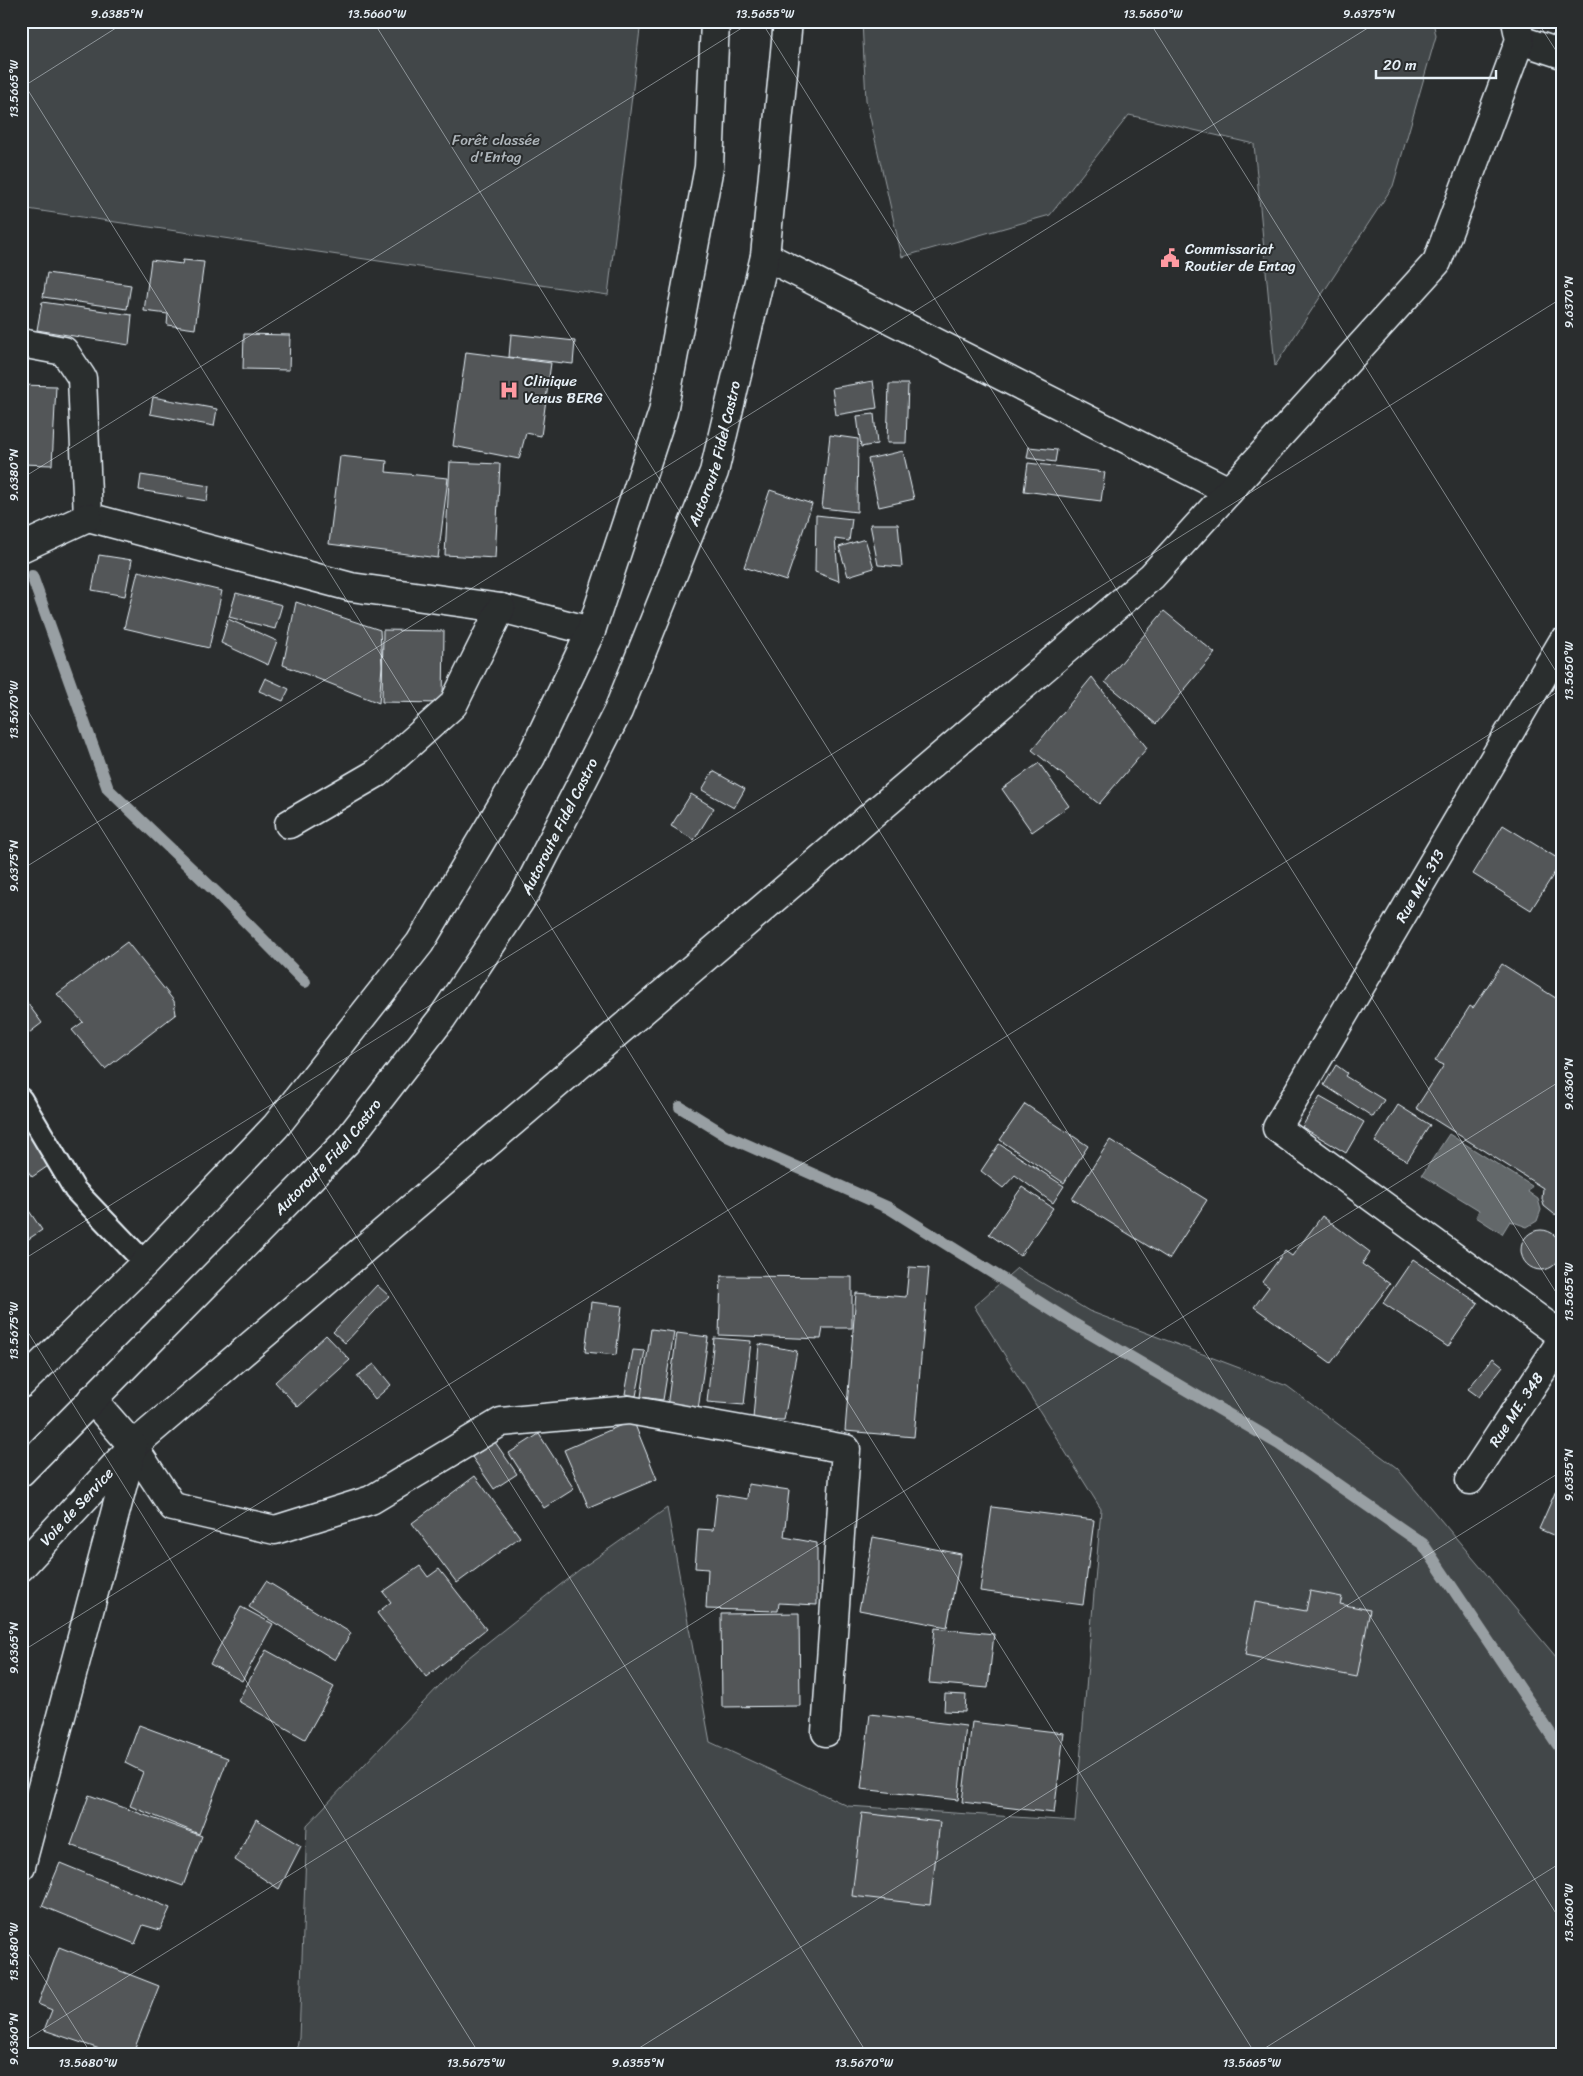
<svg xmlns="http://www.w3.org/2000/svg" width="1583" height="2076" font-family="Sriracha,sans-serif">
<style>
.green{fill:#424648;stroke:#959ca0}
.water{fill:#63686b;stroke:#989fa3}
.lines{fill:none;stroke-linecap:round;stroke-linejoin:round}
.stream{stroke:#989fa3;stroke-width:12}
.building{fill:#535759;stroke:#e8f1f8}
.service-casing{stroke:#e8f1f8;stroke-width:25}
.minor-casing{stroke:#e8f1f8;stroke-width:31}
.trunk-casing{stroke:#e8f1f8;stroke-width:31}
.service{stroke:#2a2d2e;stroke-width:21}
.minor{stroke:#2a2d2e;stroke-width:28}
.trunk{stroke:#2a2d2e;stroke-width:28}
.ticks{fill:none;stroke:#e8f1f8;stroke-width:1;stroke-opacity:0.45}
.labels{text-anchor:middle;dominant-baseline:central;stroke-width:4;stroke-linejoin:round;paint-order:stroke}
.park-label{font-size:15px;fill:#aeb5ba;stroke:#2a2d2e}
.poi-label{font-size:15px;fill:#e8f1f8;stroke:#2a2d2e;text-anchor:start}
.street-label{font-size:15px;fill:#e8f1f8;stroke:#2a2d2e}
.neatline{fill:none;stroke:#e8f1f8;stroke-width:2}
.ticks-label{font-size:12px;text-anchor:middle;fill:#e8f1f8}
</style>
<rect width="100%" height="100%" fill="#2a2d2e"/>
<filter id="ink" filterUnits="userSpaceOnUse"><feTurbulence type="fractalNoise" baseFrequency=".02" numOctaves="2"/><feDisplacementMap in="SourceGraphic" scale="10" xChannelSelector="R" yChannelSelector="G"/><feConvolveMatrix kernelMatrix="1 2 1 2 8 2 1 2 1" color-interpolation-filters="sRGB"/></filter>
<g filter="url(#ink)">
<!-- green -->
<g class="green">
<polygon points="21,21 641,21 608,295 21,208"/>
<polygon points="862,21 1433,21 1436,36 1393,186 1275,366 1254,144 1129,115 1050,215 902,257 866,100"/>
<polygon points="1017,1268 1089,1311 1287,1386 1397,1468 1562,1664 1562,2055 295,2055 299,2038 307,1825 459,1665 579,1570 667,1508 710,1742 848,1806 1075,1821 1101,1509 974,1306"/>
</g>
<!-- water -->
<polygon class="water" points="1449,1134 1532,1186 1528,1192 1538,1199 1541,1210 1537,1221 1527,1227 1510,1221 1502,1234 1476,1217 1479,1210 1422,1175"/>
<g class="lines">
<!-- stream -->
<g class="stream">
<polyline points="32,576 108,789 222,898 305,982"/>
<polyline points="680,1107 727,1136 889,1208 1074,1324 1279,1444 1423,1544 1562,1751"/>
</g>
</g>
<!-- building -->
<g class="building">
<polygon points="151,260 182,264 183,260 204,262 195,329 167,325 168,314 144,311"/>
<polygon points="47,273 131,285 127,309 43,297"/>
<polygon points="42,302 132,315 129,345 37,330"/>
<polygon points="244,334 290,335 289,370 243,369"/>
<polygon points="511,334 575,341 573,364 509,357"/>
<polygon points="466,352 551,363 541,436 526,433 519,459 453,446"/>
<polygon points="873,381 877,408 836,415 832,388"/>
<polygon points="889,384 908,384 906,443 887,443"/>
<polygon points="21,385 56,386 52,465 21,464"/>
<polygon points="153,397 217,409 214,426 150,414"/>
<polygon points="874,414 877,444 861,447 857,416"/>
<polygon points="830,435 858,439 857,512 822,508"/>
<polygon points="1029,447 1057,450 1055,462 1027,458"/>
<polygon points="903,451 914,499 879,507 868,459"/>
<polygon points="340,456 387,461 386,472 448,478 438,558 329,544"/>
<polygon points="450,462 500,464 495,558 445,555"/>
<polygon points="1028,463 1105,472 1101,501 1024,491"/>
<polygon points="141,475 209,486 207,501 139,490"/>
<polygon points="770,490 812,504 786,581 744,567"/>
<polygon points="816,515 852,519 849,541 835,539 839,581 815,572"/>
<polygon points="870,524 898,524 902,567 878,565"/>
<polygon points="865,539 874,568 848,576 839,547"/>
<polygon points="99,555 132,560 125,596 92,590"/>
<polygon points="138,571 222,591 209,648 124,628"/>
<polygon points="236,593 282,605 275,629 229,617"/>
<polygon points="296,602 380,630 382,666 379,703 283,665"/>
<polygon points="1164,611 1215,653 1156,724 1105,682"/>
<polygon points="228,619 277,641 268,665 221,643"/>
<polygon points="383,630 444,631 443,703 382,702"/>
<polygon points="1092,677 1147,748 1099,804 1032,750"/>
<polygon points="265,678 289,689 283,701 259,691"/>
<polygon points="1039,763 1069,806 1032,832 1002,789"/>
<polygon points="713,771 745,789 734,808 702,790"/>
<polygon points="691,794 714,808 694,840 671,826"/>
<polygon points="1503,825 1562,861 1531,910 1473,874"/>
<polygon points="127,942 174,1001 176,1014 105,1069 72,1030 83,1022 57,994"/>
<polygon points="1502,964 1562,1002 1562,1215 1554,1214 1544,1206 1542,1199 1543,1188 1416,1108 1444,1065 1435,1061 1470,1006 1473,1008"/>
<polygon points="25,1000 42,1023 25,1036 21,1031 21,1002"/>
<polygon points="1336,1065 1347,1073 1345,1076 1384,1100 1373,1117 1324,1085"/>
<polygon points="1320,1097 1364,1122 1346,1153 1302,1127"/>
<polygon points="1025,1104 1088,1146 1064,1183 1000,1140"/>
<polygon points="1398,1105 1430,1125 1407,1161 1375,1142"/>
<polygon points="28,1130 51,1164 32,1177 21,1161 21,1135"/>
<polygon points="1110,1140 1207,1200 1169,1259 1072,1199"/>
<polygon points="999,1144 1064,1186 1053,1203 1015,1175 1003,1188 981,1171"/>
<polygon points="1022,1187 1053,1208 1020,1256 989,1234"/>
<polygon points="21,1199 42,1230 21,1244"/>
<polygon points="1322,1216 1370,1252 1362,1264 1390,1284 1331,1363 1254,1307 1269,1287 1262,1282 1285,1251 1292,1256"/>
<circle cx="1541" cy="1250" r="20"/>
<polygon points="1413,1259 1478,1303 1448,1347 1383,1303"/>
<polygon points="909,1267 929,1268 914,1437 845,1431 856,1293 906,1297"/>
<polygon points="721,1276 852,1277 852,1328 823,1328 821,1339 719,1335"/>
<polygon points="377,1285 389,1296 345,1343 333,1332"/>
<polygon points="591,1302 622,1306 616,1355 585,1352"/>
<polygon points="651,1329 674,1332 663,1400 641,1397"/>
<polygon points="677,1333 708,1337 698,1410 667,1407"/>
<polygon points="326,1335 350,1360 298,1407 275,1382"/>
<polygon points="714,1338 751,1341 744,1405 707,1402"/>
<polygon points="759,1344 797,1351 784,1420 753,1419"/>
<polygon points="633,1350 645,1351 636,1396 625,1394"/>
<polygon points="1493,1358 1503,1366 1479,1397 1468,1389"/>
<polygon points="374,1364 391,1385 375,1399 357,1376"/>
<polygon points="633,1420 657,1479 589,1508 564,1450"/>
<polygon points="539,1434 574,1489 544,1508 509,1453"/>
<polygon points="495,1442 517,1474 494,1489 472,1457"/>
<polygon points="475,1476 520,1537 457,1583 412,1523"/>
<polygon points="1562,1477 1562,1539 1539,1529"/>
<polygon points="748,1484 789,1490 784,1537 817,1543 817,1605 779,1603 778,1611 706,1609 708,1569 695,1568 698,1529 713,1530 717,1494 747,1499"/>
<polygon points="992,1507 1094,1520 1083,1605 980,1591"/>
<polygon points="873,1537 961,1554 947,1627 859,1610"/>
<polygon points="420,1566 428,1577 439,1569 486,1629 426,1677 377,1613 391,1602 383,1592"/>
<polygon points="266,1581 351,1633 335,1660 249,1607"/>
<polygon points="1310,1591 1342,1597 1340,1604 1370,1610 1357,1677 1245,1655 1255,1602 1306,1611"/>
<polygon points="241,1607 273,1624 242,1681 210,1664"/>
<polygon points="799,1613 800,1706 722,1707 721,1614"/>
<polygon points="935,1628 994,1634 988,1688 929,1683"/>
<polygon points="266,1650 334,1687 305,1739 238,1701"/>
<polygon points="945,1694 966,1695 965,1712 944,1711"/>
<polygon points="870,1714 966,1726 958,1800 861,1789"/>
<polygon points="972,1722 1064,1733 1054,1813 962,1802"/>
<polygon points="139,1725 228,1758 199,1834 130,1806 143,1772 125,1763"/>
<polygon points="89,1795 202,1836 183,1886 71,1845"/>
<polygon points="862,1813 940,1822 930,1905 852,1896"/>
<polygon points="256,1819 301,1846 279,1889 235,1860"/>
<polygon points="60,1863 170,1908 160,1930 143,1925 135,1944 42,1906"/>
<polygon points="59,1947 159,1986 132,2055 117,2055 44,2030 52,2010 38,2004"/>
</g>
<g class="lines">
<!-- service casing -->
<g class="service-casing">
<polyline id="service" points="21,1099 75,1190 145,1263"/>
</g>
<!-- minor casing -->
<g class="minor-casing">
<g id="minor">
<polyline points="1520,40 1562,54"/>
<polyline points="765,256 1229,491"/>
<polyline points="21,343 64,351 82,378 88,517 351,587 501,608 591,631"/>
<polyline points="21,548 88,517"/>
<polyline points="1562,643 1277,1128 1562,1336"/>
<polyline points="289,824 377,773 453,705 501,608"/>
<polyline points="133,1446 173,1507 275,1530 371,1500 501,1422 629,1410 846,1449 826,1732"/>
<path id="s1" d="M 1470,1480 L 1562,1340"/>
<path id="s2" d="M 21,1567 L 133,1446 L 1152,576 L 1437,262 L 1520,40 L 1516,21"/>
<polyline points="21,1866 133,1446 92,1399"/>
</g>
</g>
<!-- trunk casing -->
<g class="trunk-casing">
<g id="trunk">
<polyline points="21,1384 145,1263 276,1126 420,943 531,757 591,631 663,412 709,167 715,21"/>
<path id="s3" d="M 21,1472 L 346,1142 L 442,1018 L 526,892 L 618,711 L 714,472 L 765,256 L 788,21"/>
</g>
</g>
<!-- service -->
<use href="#service" class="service"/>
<!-- minor -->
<use href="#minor" class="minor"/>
<!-- trunk -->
<use href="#trunk" class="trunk"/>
</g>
</g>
<!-- ticks -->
<path class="ticks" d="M 373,21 L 1562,1923M 761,21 L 1562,1302M 1149,21 L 1562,681M 1537,21 L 1562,60M 21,79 L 1256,2055M 21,88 L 127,21M 21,479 L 753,21M 21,700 L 868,2055M 21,870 L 1379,21M 21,1261 L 1562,298M 21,1321 L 480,2055M 21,1652 L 1562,689M 21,1942 L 92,2055M 21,2043 L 1562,1080M 628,2055 L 1562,1471M 1254,2055 L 1562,1862"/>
<!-- icons -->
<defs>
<g id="civic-bare" transform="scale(1.5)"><path d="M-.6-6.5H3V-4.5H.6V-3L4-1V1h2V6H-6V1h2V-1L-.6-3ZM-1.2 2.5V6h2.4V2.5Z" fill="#ff9aa2" stroke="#2a2d2e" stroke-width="2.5" paint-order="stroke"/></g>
<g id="hospital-bare" transform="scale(1.5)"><path d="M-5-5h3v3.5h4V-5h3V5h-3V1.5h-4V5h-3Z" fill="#ff9aa2" stroke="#2a2d2e" stroke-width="2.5" paint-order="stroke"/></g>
</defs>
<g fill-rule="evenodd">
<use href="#civic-bare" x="1170" y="258"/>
<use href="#hospital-bare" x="509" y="390"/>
</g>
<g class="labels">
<!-- park labels -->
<g class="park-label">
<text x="496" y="140">Forêt classée<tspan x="496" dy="17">d'Entag</tspan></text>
</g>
<!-- poi labels -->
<g class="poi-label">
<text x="1185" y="249">Commissariat<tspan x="1185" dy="17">Routier de Entag</tspan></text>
<text x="524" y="381">Clinique<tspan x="524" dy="17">Venus BERG</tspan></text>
</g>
<!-- street labels -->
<g class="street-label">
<text stroke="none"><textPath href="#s3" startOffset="1250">Autoroute Fidel Castro</textPath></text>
<text stroke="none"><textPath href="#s3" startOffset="845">Autoroute Fidel Castro</textPath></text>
<text transform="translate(1420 886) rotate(-60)">Rue ME. 313</text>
<text stroke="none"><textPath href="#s3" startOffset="440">Autoroute Fidel Castro</textPath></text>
<text stroke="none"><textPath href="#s1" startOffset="84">Rue ME. 348</textPath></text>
<text stroke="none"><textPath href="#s2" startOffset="82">Voie de Service</textPath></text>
</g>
</g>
<!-- margin -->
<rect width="1583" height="2076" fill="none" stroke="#2a2d2e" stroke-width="55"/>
<!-- scale -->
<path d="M1376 70v8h120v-8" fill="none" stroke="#e8f1f8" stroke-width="2.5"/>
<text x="1383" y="70" font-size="15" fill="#e8f1f8" stroke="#2a2d2e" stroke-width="4" paint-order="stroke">20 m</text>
<rect x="28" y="28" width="1528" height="2020" class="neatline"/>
<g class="ticks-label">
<text x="117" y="18">9.6385°N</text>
<text x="377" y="18">13.5660°W</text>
<text x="765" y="18">13.5655°W</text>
<text x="1153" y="18">13.5650°W</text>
<text x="1369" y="18">9.6375°N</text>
<text transform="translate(14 89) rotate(-90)" y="4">13.5665°W</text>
<text transform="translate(1569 302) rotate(-90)" y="4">9.6370°N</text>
<text transform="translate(14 475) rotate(-90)" y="4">9.6380°N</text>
<text transform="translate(1569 671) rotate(-90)" y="4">13.5650°W</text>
<text transform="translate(14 710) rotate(-90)" y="4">13.5670°W</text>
<text transform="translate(14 866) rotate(-90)" y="4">9.6375°N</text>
<text transform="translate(1569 1084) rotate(-90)" y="4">9.6360°N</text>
<text transform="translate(1569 1292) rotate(-90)" y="4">13.5655°W</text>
<text transform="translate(14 1331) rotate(-90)" y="4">13.5675°W</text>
<text transform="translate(1569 1475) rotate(-90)" y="4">9.6355°N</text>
<text transform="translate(14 1648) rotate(-90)" y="4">9.6365°N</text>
<text transform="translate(1569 1913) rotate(-90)" y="4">13.5660°W</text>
<text transform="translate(14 1952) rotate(-90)" y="4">13.5680°W</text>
<text transform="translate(14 2039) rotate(-90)" y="4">9.6360°N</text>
<text x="88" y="2067">13.5680°W</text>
<text x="476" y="2067">13.5675°W</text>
<text x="638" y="2067">9.6355°N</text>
<text x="864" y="2067">13.5670°W</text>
<text x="1252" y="2067">13.5665°W</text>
</g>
</svg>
